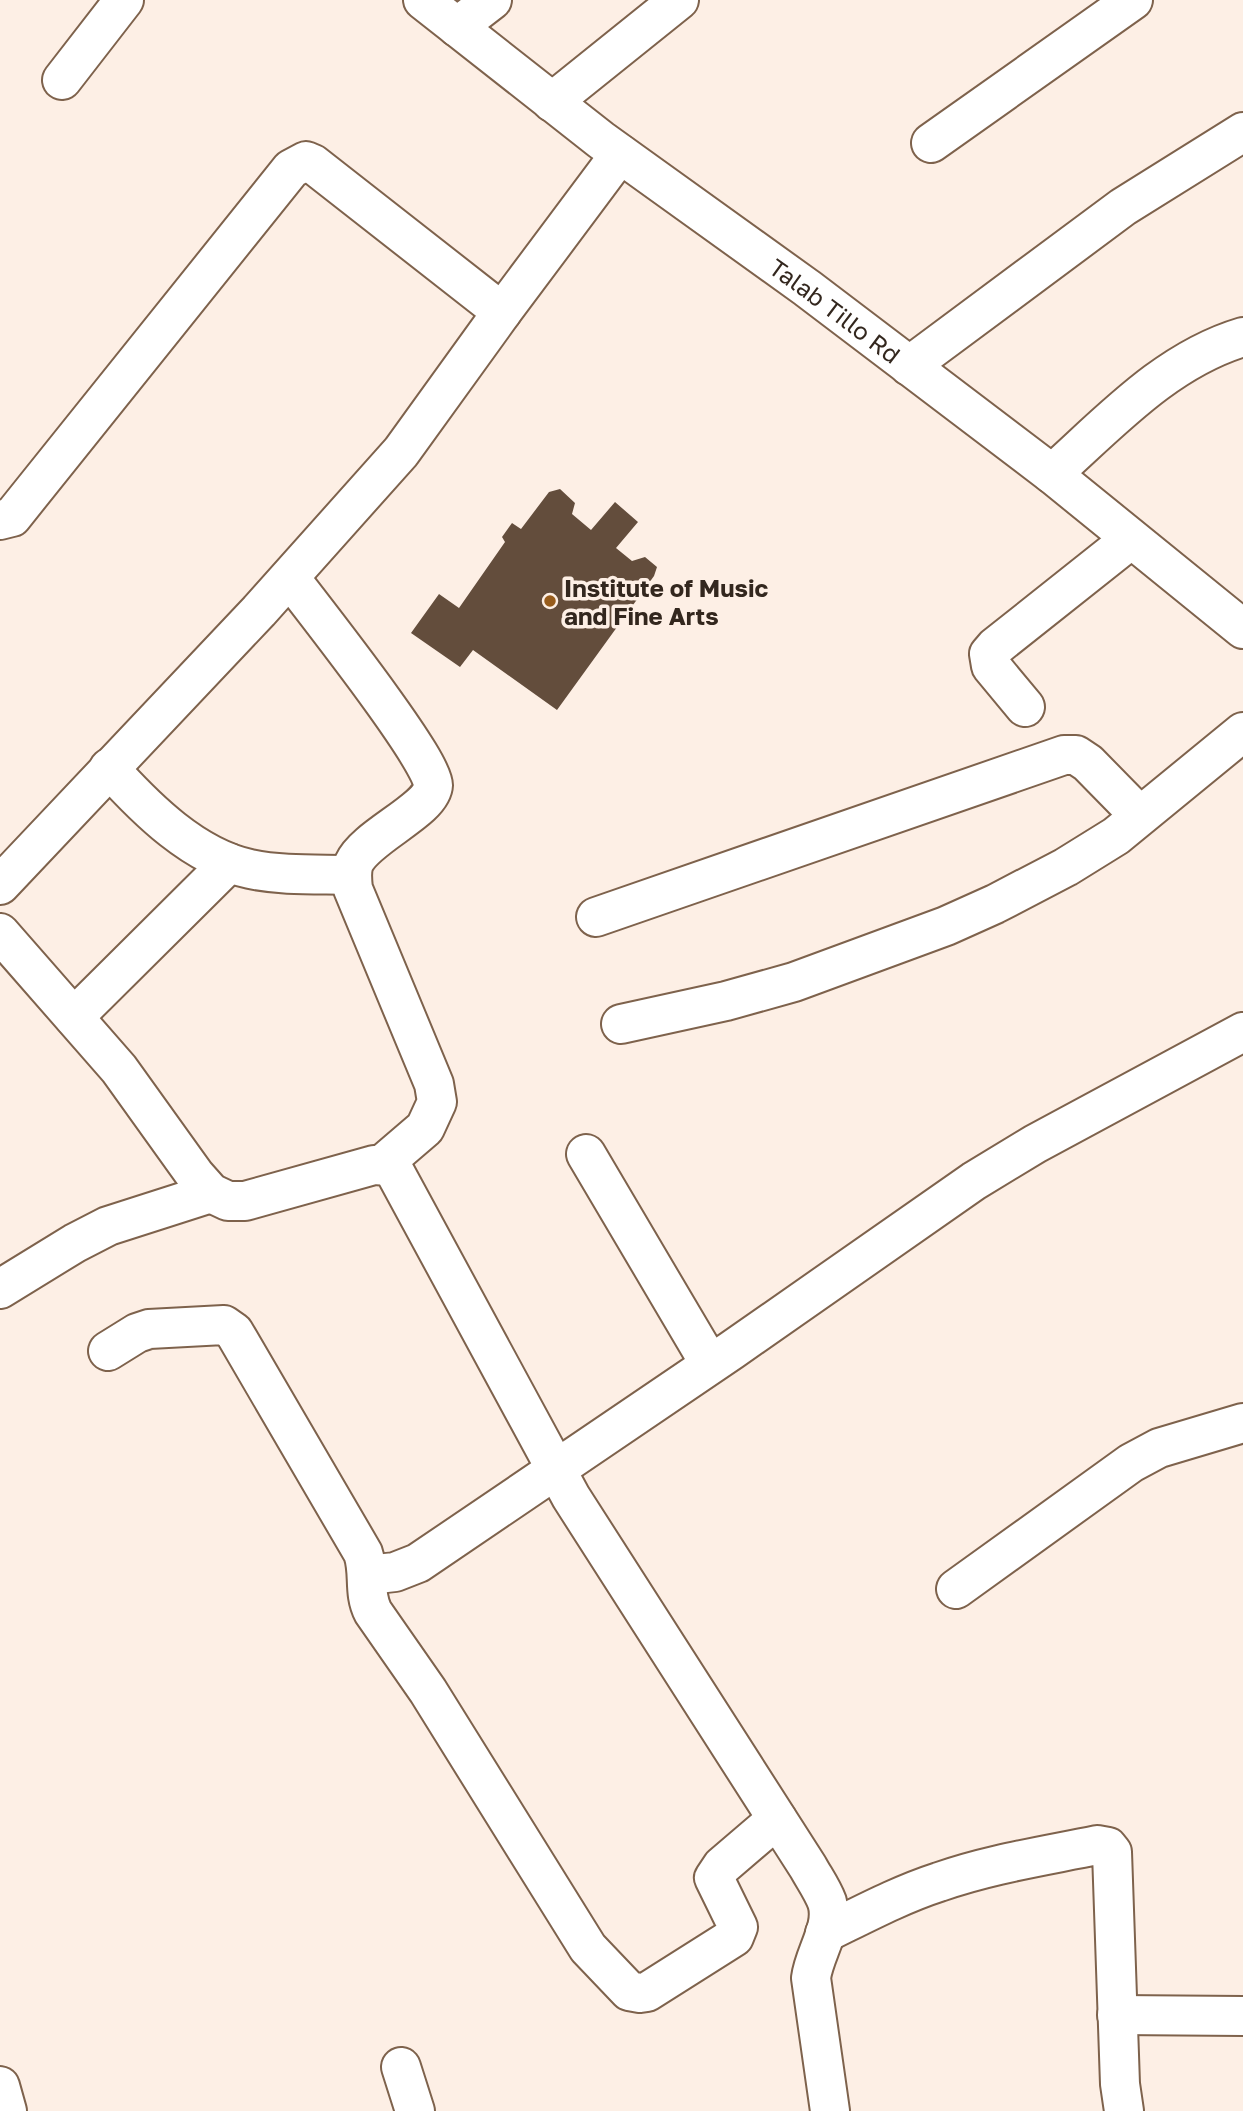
<svg xmlns="http://www.w3.org/2000/svg" width="1243" height="2111" font-family="'Golos Text',sans-serif">
<style>
.building{fill:#634d3c}
.lines{fill:none;stroke-linecap:round;stroke-linejoin:round}
.minor-casing{stroke:#7e624c;stroke-width:42}
.major-casing{stroke:#7e624c;stroke-width:42}
.minor{stroke:#fff;stroke-width:38}
.major{stroke:#fff;stroke-width:38}
.poi-dot{fill:#975c1c;stroke:#fdefe5;stroke-width:2.5}
.labels{text-anchor:middle;dominant-baseline:central;stroke-width:7;stroke-linejoin:round;paint-order:stroke}
.street-label{font-size:24px;fill:#33271e;stroke:#fdefe5}
.poi-label{font-size:24px;font-weight:bold;fill:#33271e;stroke:#fdefe5;text-anchor:start}
</style>
<rect width="100%" height="100%" fill="#fdefe5"/>
<!-- building -->
<polygon class="building" points="560,489 575,503 572,514 591,530 615,502 638,522 616,548 632,561 645,557 657,567 654,576 557,710 473,650 460,667 411,633 439,594 459,608 505,542 502,537 512,523 521,529 549,492"/>
<g class="lines">
<!-- minor casing -->
<g class="minor-casing">
<g id="minor">
<polyline points="457,27 492,0"/>
<polyline points="62,80 124,0"/>
<polyline points="552,102 679,0"/>
<polyline points="931,143 1133,0"/>
<polyline points="909,366 1123,207 1243,132"/>
<path d="M 1052,474 C 1110,422 1166,360 1243,337"/>
<polyline points="0,520 12,517 291,169 306,161 313,164 502,312"/>
<path d="M 290,578 C 312,607 434,761 433,785 C 432,810 366,836 354,863 C 351,871 352,880 353,889 L 434,1084 L 437,1102 L 425,1128 L 383,1164"/>
<polyline points="1025,707 991,666 989,654 995,647 1131,539"/>
<path d="M 109,768 C 146,809 194,857 250,869 C 283,876 318,874 352,875"/>
<polyline points="0,885 259,611 401,452 502,312 620,154"/>
<polyline points="596,917 1064,755 1076,755 1088,763 1139,815"/>
<path d="M 0,933 L 119,1069 L 195,1175 L 211,1193 L 228,1201 L 245,1201 L 374,1165 L 389,1166 L 396,1174 L 571,1497 L 808,1867 C 814,1878 822,1889 827,1902 C 835,1927 814,1953 811,1978 L 830,2111"/>
<polyline points="74,1017 229,863"/>
<polyline points="621,1024 726,1001 794,982 946,926 995,904 1066,867 1116,836 1243,732"/>
<polyline points="586,1154 710,1364"/>
<polyline points="0,1289 75,1243 108,1226 211,1193"/>
<path d="M 108,1351 L 137,1333 L 149,1329 L 224,1325 L 234,1332 L 363,1553 C 370,1573 363,1593 373,1612 L 428,1691 L 588,1948 L 629,1991 L 640,1993 L 647,1992 L 734,1937 L 738,1927 L 714,1878 L 722,1866 L 777,1819"/>
<polyline points="368,1575 395,1572 418,1563 732,1350 974,1181 1035,1144 1243,1032"/>
<polyline points="956,1589 1131,1463 1159,1448 1243,1423"/>
<path d="M 825,1933 C 862,1915 899,1895 939,1882 C 990,1864 1044,1856 1097,1845 L 1108,1847 L 1112,1852 L 1120,2084 L 1124,2111"/>
<polyline points="1117,2015 1243,2016"/>
<polyline points="401,2067 415,2111"/>
<polyline points="0,2086 7,2111"/>
</g>
</g>
<!-- major casing -->
<g class="major-casing">
<g id="major">
<path id="s1" d="M 423,0 L 601,140 L 807,288 L 1052,474 L 1243,629"/>
</g>
</g>
<!-- minor -->
<use href="#minor" class="minor"/>
<!-- major -->
<use href="#major" class="major"/>
</g>
<!-- markers -->
<circle class="poi-dot" cx="550" cy="601" r="7"/>
<g class="labels">
<!-- street labels -->
<g class="street-label">
<text stroke="none"><textPath href="#s1" startOffset="516">Talab Tillo Rd</textPath></text>
</g>
<!-- poi labels -->
<g class="poi-label">
<text x="564" y="587">Institute of Music<tspan x="564" dy="28">and Fine Arts</tspan></text>
</g>
</g>
</svg>
